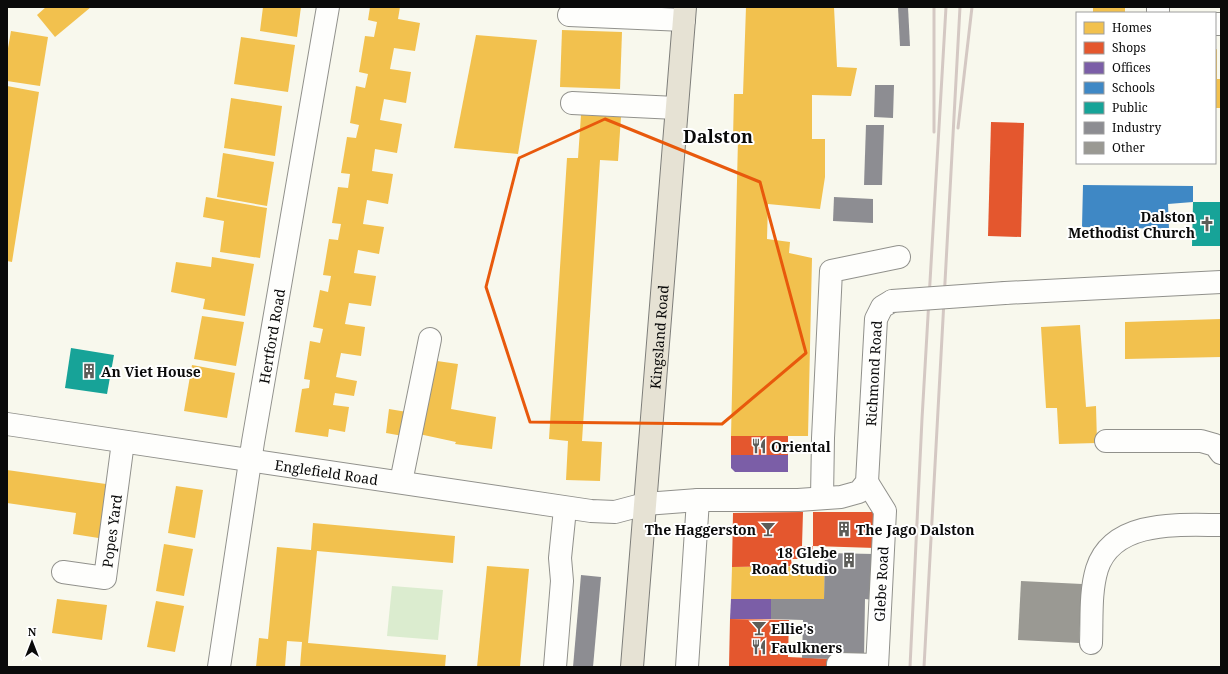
<svg xmlns="http://www.w3.org/2000/svg" width="1228" height="674" font-family="'Noto Serif',serif">
<style>
.green{fill:#dbeccf}
.homes{fill:#f2c14e}
.shops{fill:#e4572e}
.offices{fill:#7b5ea7}
.schools{fill:#3f88c5}
.public{fill:#17a398}
.industry{fill:#8d8d92}
.building{fill:#9a9993}
.lines{fill:none;stroke-linecap:round;stroke-linejoin:round}
.minor-casing{stroke:#91918c;stroke-width:24}
.highway-casing{stroke:#7e7e7a;stroke-width:24}
.minor{stroke:#fefefc;stroke-width:22}
.highway{stroke:#e6e2d4;stroke-width:22}
.rail{stroke:#d4c8c3;stroke-width:3}
.minor-bridge-casing{stroke:#91918c;stroke-width:24;stroke-linecap:butt}
.minor-bridge{stroke:#fefefc;stroke-width:22}
.marked{fill:none;stroke:#e8590c;stroke-width:3;stroke-linejoin:round}
.labels{text-anchor:middle;dominant-baseline:central;stroke-width:4;stroke-linejoin:round;paint-order:stroke}
.poi-label{font-size:14px;font-weight:bold;fill:#0a0a0a;stroke:#fff;text-anchor:start}
.street-label{font-size:14px;fill:#0a0a0a;stroke:#fff}
.district-label{font-size:18px;font-weight:bold;fill:#0a0a0a;stroke:#fff}
</style>
<rect width="100%" height="100%" fill="#f8f8ed"/>
<!-- green -->
<polygon class="green" points="392,586 443,590 438,640 387,636"/>
<!-- homes -->
<g class="homes">
<polygon points="46,7 91,7 55,37 37,15"/>
<polygon points="263,7 301,7 297,37 260,31"/>
<polygon points="370,7 400,7 398,19 420,23 415,51 394,48 390,69 411,72 406,103 384,99 380,120 402,124 397,153 375,149 372,171 393,174 388,204 367,200 363,224 384,227 379,254 358,250 354,273 376,276 371,306 349,303 345,324 365,327 361,356 341,353 336,377 357,381 354,396 335,393 333,405 349,407 345,432 329,429 328,437 295,432 302,389 309,388 310,380 304,379 310,341 320,343 323,329 313,327 320,290 328,292 331,276 323,275 329,239 338,240 341,224 332,223 338,187 348,188 350,174 341,173 347,137 356,138 359,125 350,123 356,86 365,88 368,74 359,72 365,36 374,37 377,22 368,20"/>
<polygon points="746,7 834,7 837,67 857,68 851,96 812,95 812,139 825,139 825,177 820,209 768,204 767,239 790,242 789,253 812,258 808,436 731,436 738,139 733,139 734,94 743,94"/>
<rect x="1093" y="7" width="32" height="6"/>
<polygon points="562,30 622,32 620,89 560,87"/>
<polygon points="11,31 48,37 40,86 7,81 7,54"/>
<polygon points="476,35 537,40 518,154 454,148"/>
<polygon points="241,37 295,45 288,92 234,84"/>
<polygon points="1217,49 1217,79 1221,79 1221,108 1215,108 1215,50"/>
<polygon points="7,86 39,92 12,262 7,261"/>
<polygon points="231,98 282,106 275,156 224,148"/>
<polygon points="581,115 621,117 618,161 600,160 582,441 602,442 600,481 566,480 568,441 549,439 567,158 578,158"/>
<polygon points="223,153 274,162 267,206 217,197"/>
<polygon points="206,197 267,208 260,258 220,252 224,221 203,217"/>
<polygon points="212,257 254,264 245,316 203,309 205,299 171,292 176,262 211,267"/>
<polygon points="202,316 244,322 236,366 194,359"/>
<polygon points="1221,319 1221,357 1125,359 1125,322"/>
<polygon points="1080,325 1086,407 1096,406 1097,443 1059,444 1057,408 1046,408 1041,327"/>
<polygon points="437,361 458,364 451,409 496,417 492,449 455,444 456,442 419,434"/>
<polygon points="192,365 235,373 227,418 184,411"/>
<polygon points="389,409 407,412 403,436 386,433"/>
<polygon points="7,470 113,485 105,539 73,534 76,513 7,503"/>
<polygon points="176,486 203,490 195,538 168,533"/>
<polygon points="313,523 455,536 453,563 317,551 308,643 446,655 445,667 300,667 302,642 287,641 285,667 256,667 259,638 268,639 277,547 311,550"/>
<polygon points="164,544 193,549 184,596 156,591"/>
<polygon points="487,566 529,569 520,667 477,667"/>
<polygon points="825,566 824,599 731,599 732,567"/>
<polygon points="57,599 107,605 102,640 52,633"/>
<polygon points="156,601 184,606 175,652 147,647"/>
</g>
<!-- shops -->
<g class="shops">
<polygon points="991,122 1024,123 1021,237 988,236"/>
<rect x="731" y="436" width="57" height="19"/>
<polygon points="803,512 802,546 813,546 813,559 791,559 792,566 732,567 733,513"/>
<polygon points="813,512 876,512 875,548 813,546"/>
<polygon points="730,619 789,620 788,657 834,659 834,667 729,667"/>
</g>
<!-- offices -->
<g class="offices">
<polygon points="731,455 788,455 788,472 735,472 731,468"/>
<polygon points="731,599 771,599 771,619 730,619"/>
</g>
<!-- schools -->
<polygon class="schools" points="1083,185 1193,186 1193,202 1168,204 1169,229 1082,227"/>
<!-- public -->
<g class="public">
<polygon points="1193,202 1221,202 1221,246 1192,246"/>
<polygon points="71,348 114,355 107,394 65,388"/>
</g>
<!-- industry -->
<g class="industry">
<polygon points="898,7 908,7 910,46 900,46"/>
<polygon points="875,85 894,85 893,118 874,117"/>
<polygon points="866,125 884,125 882,185 864,185"/>
<polygon points="834,197 873,199 873,223 833,221"/>
<polygon points="825,553 874,554 873,600 865,599 864,660 802,658 803,620 771,619 771,599 824,599"/>
<polygon points="581,575 601,577 593,667 573,667"/>
</g>
<!-- building -->
<polygon class="building" points="1021,581 1082,584 1079,643 1018,640"/>
<g class="lines">
<!-- minor casing -->
<g class="minor-casing">
<g id="minor">
<polyline points="1158,7 1158,13"/>
<polyline points="569,15 684,20"/>
<polyline points="1215,24 1221,24"/>
<polyline points="572,103 676,108"/>
<polyline points="1005,293 1221,282"/>
<path id="s1" d="M 7,424 L 591,511 L 615,512 L 645,504 L 698,500 L 798,500 L 841,497 L 859,492 L 867,482 L 876,319 L 882,307 L 892,301"/>
<polyline points="1106,441 1201,441 1215,445 1221,453"/>
<polyline points="401,482 430,339"/>
<polyline points="867,482 885,511 877,667"/>
<polyline points="822,498 823,438 831,271 899,257"/>
<path id="s2" d="M 63,572 L 105,578 L 123,442"/>
<path d="M 1091,643 C 1092,619 1090,592 1097,569 C 1113,519 1180,525 1221,525"/>
<path id="s3" d="M 219,667 L 253,442 L 328,7"/>
<polyline points="555,667 562,581 560,558 565,509"/>
<polyline points="687,667 698,500"/>
<polyline points="838,667 838,664 877,665"/>
</g>
</g>
<!-- highway casing -->
<g class="highway-casing">
<g id="highway">
<path id="s4" d="M 632,667 L 685,7"/>
</g>
</g>
<!-- minor -->
<use href="#minor" class="minor"/>
<!-- highway -->
<use href="#highway" class="highway"/>
<!-- rail -->
<g class="rail">
<polyline points="934,7 934,132"/>
<polyline points="958,128 972,7"/>
<polyline points="910,667 922,419 946,7"/>
<polyline points="924,667 960,7"/>
</g>
<!-- minor-bridge casing -->
<g class="minor-bridge-casing">
<polyline id="minor-bridge" points="892,301 1005,293"/>
</g>
<!-- minor-bridge -->
<use href="#minor-bridge" class="minor-bridge"/>
</g>
<!-- marked area -->
<path class="marked" d="M 605,119 L 760,182 L 806,353 L 722,424 L 530,422 L 486,287 L 519,158 Z"/>
<!-- icons -->
<defs>
<g id="church-bare" transform="scale(1.2)"><path d="M-1.2-6h2.4v3.5h3.3v2.4h-3.3V6h-2.4V-.1h-3.3v-2.4h3.3Z" fill="#5d5d59" stroke="#fff" stroke-width="2.5" paint-order="stroke"/></g>
<g id="building-bare" transform="scale(1.2)"><path d="M-4-6H4V6H1V3H-1V6H-4ZM-2.5-4.3h1.7v1.8h-1.7ZM.8-4.3h1.7v1.8H.8ZM-2.5-1h1.7V.8h-1.7ZM.8-1h1.7V.8H.8Z" fill="#5d5d59" stroke="#fff" stroke-width="2.5" paint-order="stroke"/></g>
<g id="restaurant-bare" transform="scale(1.2)"><path d="M-5-6h1v4h1v-4h1v4h1v-4h1v5L-1.5 .5V6h-2V.5L-5-1ZM5-6V6H3V1.5H1.5Q1.5-4 5-6Z" fill="#5d5d59" stroke="#fff" stroke-width="2.5" paint-order="stroke"/></g>
<g id="bar-bare" transform="scale(1.2)"><path d="M-6-5H6L.8 .8V4.5H3.5V6h-7V4.5H-.8V.8Z" fill="#5d5d59" stroke="#fff" stroke-width="2.5" paint-order="stroke"/></g>
</defs>
<g fill-rule="evenodd">
<use href="#church-bare" x="1207" y="224"/>
<use href="#building-bare" x="89" y="371"/>
<use href="#restaurant-bare" x="759" y="446"/>
<use href="#bar-bare" x="768" y="529"/>
<use href="#building-bare" x="844" y="529"/>
<use href="#building-bare" x="849" y="560"/>
<use href="#bar-bare" x="759" y="628"/>
<use href="#restaurant-bare" x="759" y="647"/>
</g>
<g class="labels">
<!-- poi labels -->
<g class="poi-label">
<text x="1195" y="216" text-anchor="end">Dalston<tspan x="1195" dy="16">Methodist Church</tspan></text>
<text x="101" y="371">An Viet House</text>
<text x="771" y="446">Oriental</text>
<text x="756" y="529" text-anchor="end">The Haggerston</text>
<text x="856" y="529">The Jago Dalston</text>
<text x="837" y="552" text-anchor="end">18 Glebe<tspan x="837" dy="16">Road Studio</tspan></text>
<text x="771" y="628">Ellie's</text>
<text x="771" y="647">Faulkners</text>
</g>
<!-- street labels -->
<g class="street-label">
<text stroke="none"><textPath href="#s3" startOffset="335">Hertford Road</textPath></text>
<text stroke="none"><textPath href="#s4" startOffset="331">Kingsland Road</textPath></text>
<text stroke="none"><textPath href="#s1" startOffset="982">Richmond Road</textPath></text>
<text stroke="none"><textPath href="#s1" startOffset="323">Englefield Road</textPath></text>
<text stroke="none"><textPath href="#s2" startOffset="90">Popes Yard</textPath></text>
<text transform="translate(881 584) rotate(-87)">Glebe Road</text>
</g>
<!-- district labels -->
<g class="district-label">
<text x="718" y="136">Dalston</text>
</g>
</g>
<!-- border -->
<rect width="1228" height="674" fill="none" stroke="#0a0a0a" stroke-width="16"/>
<!-- legend -->
<rect x="1076" y="12" width="140" height="152" fill="#ffffff" stroke="#9d9d9d"/>
<rect x="1084" y="22" width="20" height="12" fill="#f2c14e" stroke="#9d9d9d"/>
<text x="1112" y="32" font-size="12" fill="#0a0a0a">Homes</text>
<rect x="1084" y="42" width="20" height="12" fill="#e4572e" stroke="#9d9d9d"/>
<text x="1112" y="52" font-size="12" fill="#0a0a0a">Shops</text>
<rect x="1084" y="62" width="20" height="12" fill="#7b5ea7" stroke="#9d9d9d"/>
<text x="1112" y="72" font-size="12" fill="#0a0a0a">Offices</text>
<rect x="1084" y="82" width="20" height="12" fill="#3f88c5" stroke="#9d9d9d"/>
<text x="1112" y="92" font-size="12" fill="#0a0a0a">Schools</text>
<rect x="1084" y="102" width="20" height="12" fill="#17a398" stroke="#9d9d9d"/>
<text x="1112" y="112" font-size="12" fill="#0a0a0a">Public</text>
<rect x="1084" y="122" width="20" height="12" fill="#8d8d92" stroke="#9d9d9d"/>
<text x="1112" y="132" font-size="12" fill="#0a0a0a">Industry</text>
<rect x="1084" y="142" width="20" height="12" fill="#9a9993" stroke="#9d9d9d"/>
<text x="1112" y="152" font-size="12" fill="#0a0a0a">Other</text>
<!-- north arrow -->
<g transform="translate(32 642)" stroke="#ffffff" stroke-width="3" paint-order="stroke">
<path d="M0-3L7 15L0 10L-7 15Z" fill="#0a0a0a"/>
<text y="-6" font-size="11" font-weight="bold" text-anchor="middle" fill="#0a0a0a">N</text>
</g>
</svg>
